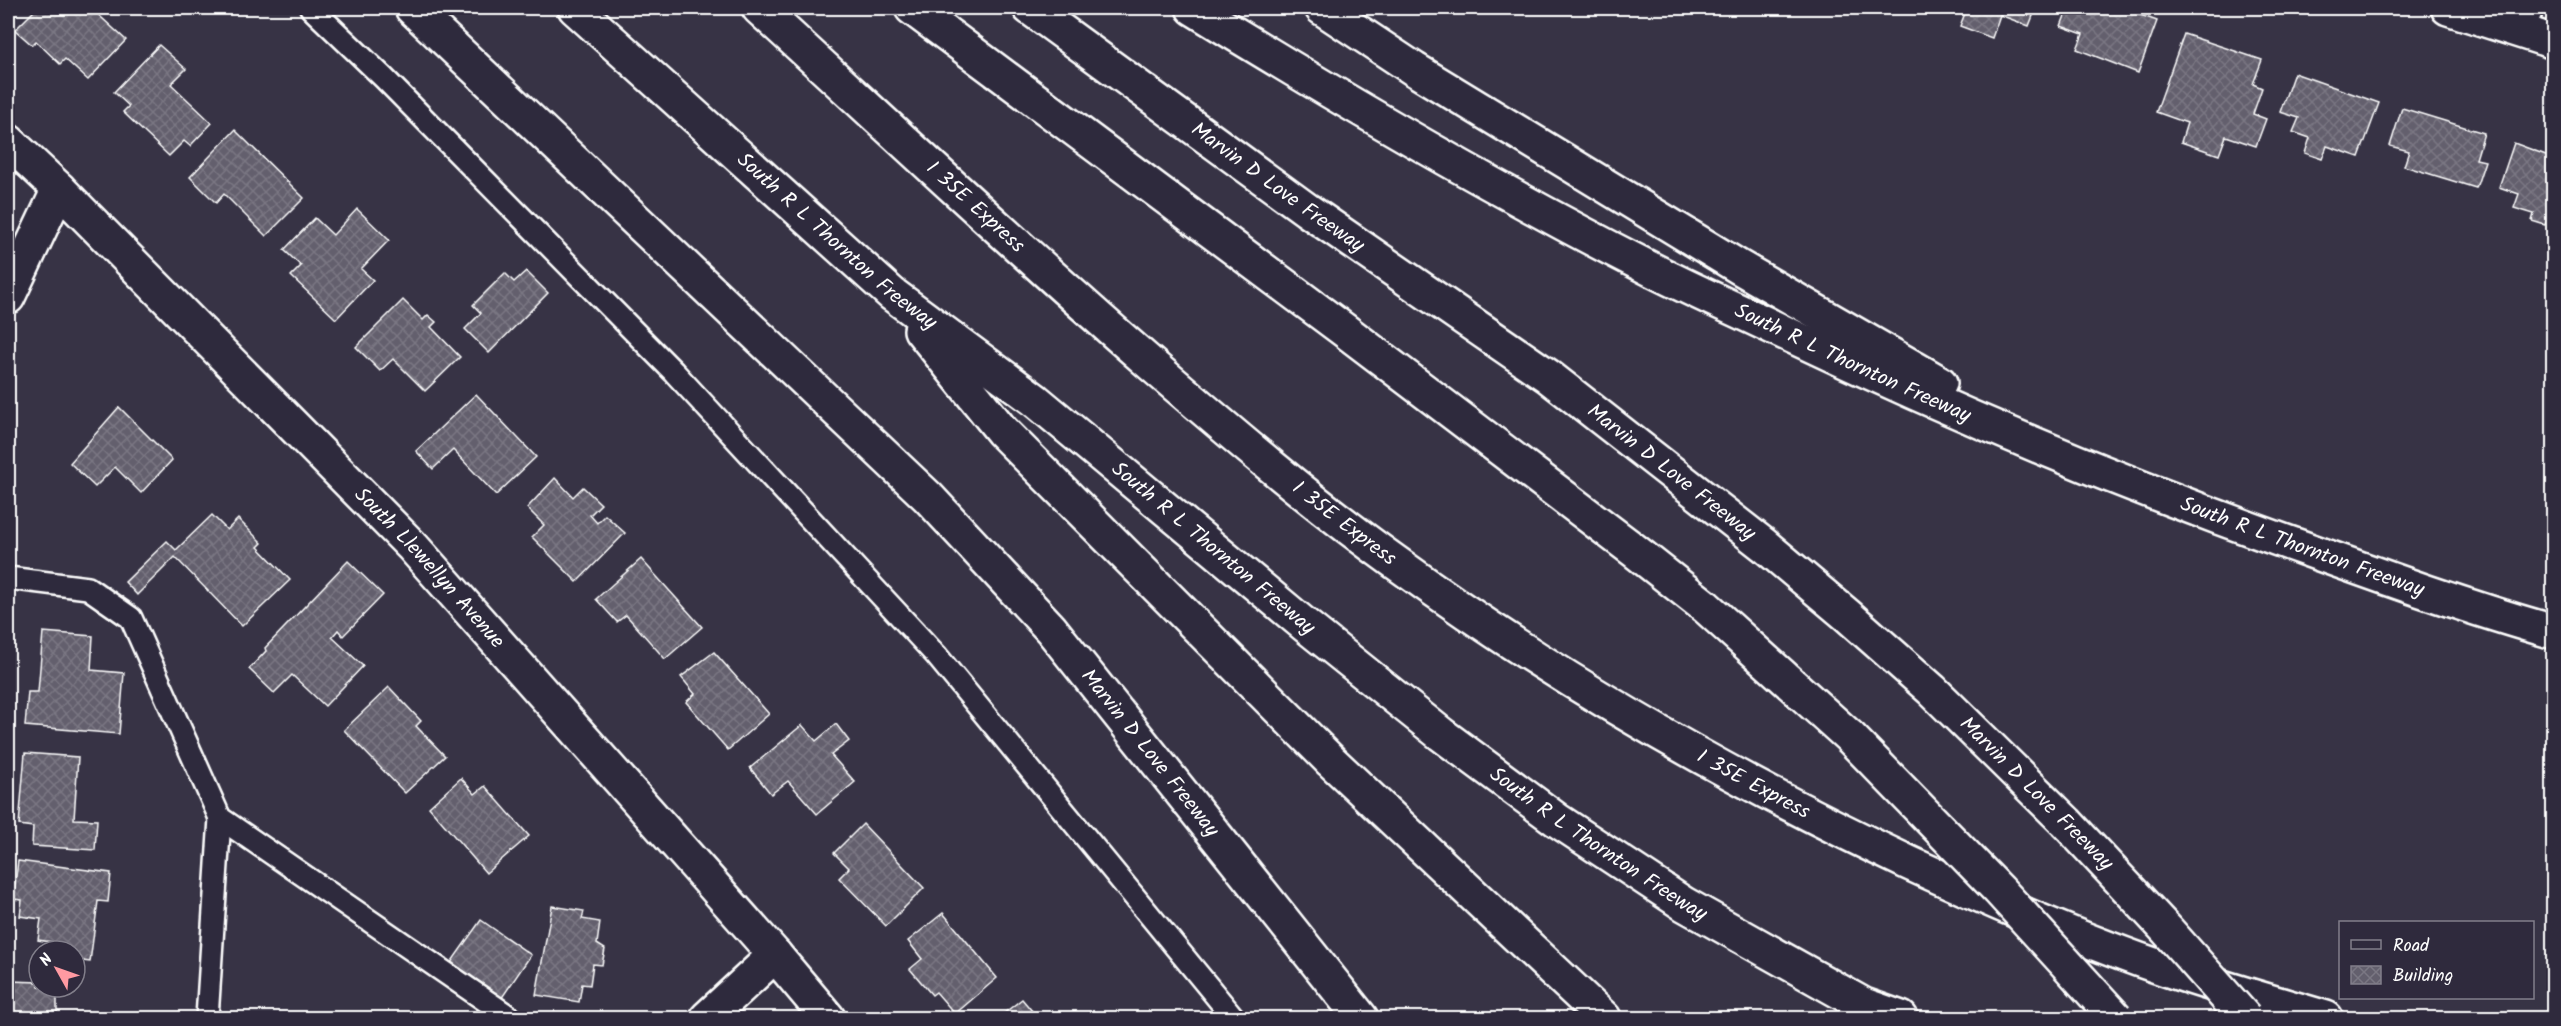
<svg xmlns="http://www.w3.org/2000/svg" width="2561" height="1026" font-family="Kalam,sans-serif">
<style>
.building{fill:url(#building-cross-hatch);stroke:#fff;stroke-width:1.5}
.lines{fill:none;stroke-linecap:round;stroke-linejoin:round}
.lane-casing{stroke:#fff;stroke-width:26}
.street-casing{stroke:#fff;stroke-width:38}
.secondary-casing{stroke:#fff;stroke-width:38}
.highway-casing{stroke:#fff;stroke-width:38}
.lane{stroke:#2f2a3d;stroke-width:21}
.street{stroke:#2f2a3d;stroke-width:33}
.secondary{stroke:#2f2a3d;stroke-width:33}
.highway{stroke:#2f2a3d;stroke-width:33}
.highway-bridge-casing{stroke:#fff;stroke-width:38;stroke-linecap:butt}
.highway-bridge{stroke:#2f2a3d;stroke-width:33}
.labels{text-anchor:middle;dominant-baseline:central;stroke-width:4.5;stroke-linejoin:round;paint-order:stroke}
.street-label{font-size:21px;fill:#fff;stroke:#2f2a3d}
</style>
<defs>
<pattern id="building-cross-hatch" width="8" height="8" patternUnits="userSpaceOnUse" patternTransform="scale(1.5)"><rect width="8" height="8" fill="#635f6d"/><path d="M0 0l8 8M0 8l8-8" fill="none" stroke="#7a7783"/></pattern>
</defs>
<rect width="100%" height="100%" fill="#373345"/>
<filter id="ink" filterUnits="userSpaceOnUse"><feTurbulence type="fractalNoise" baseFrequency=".0167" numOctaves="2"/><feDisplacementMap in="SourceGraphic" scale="12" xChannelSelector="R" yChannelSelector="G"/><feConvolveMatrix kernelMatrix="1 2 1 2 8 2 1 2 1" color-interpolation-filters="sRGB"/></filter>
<g filter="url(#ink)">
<!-- building -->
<g class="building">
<polygon points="37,8 91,8 126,40 88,80 65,59 60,64 36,41 32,45 15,30"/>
<polygon points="1967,8 2036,8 2029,26 2000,15 1992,38 1960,26"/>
<polygon points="2068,8 2121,8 2157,21 2138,73 2077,49 2083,34 2061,26"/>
<polygon points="2184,34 2262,60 2253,84 2262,88 2253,114 2266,119 2256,146 2226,136 2219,155 2181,142 2187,123 2156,112"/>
<polygon points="159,45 186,69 171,84 212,123 190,146 184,141 169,156 123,112 129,106 114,92"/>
<polygon points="2294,73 2379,103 2359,157 2327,146 2322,159 2305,153 2310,138 2293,132 2299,118 2280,112"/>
<polygon points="2402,108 2484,133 2476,159 2485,161 2476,188 2404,166 2409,151 2390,146"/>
<polygon points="235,130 304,198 266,236 224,194 216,203 190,177"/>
<polygon points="2514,143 2554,158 2554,220 2548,218 2545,225 2532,221 2534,214 2514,208 2519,194 2499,187"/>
<polygon points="357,209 389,240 361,269 373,280 336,319 291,276 301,266 284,250 315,218 333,235"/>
<polygon points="526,271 548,293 489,353 465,329 481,313 473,305 505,273 514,282"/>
<polygon points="403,300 423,320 428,315 436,322 431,327 460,357 425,391 393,359 380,371 356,347"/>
<polygon points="476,394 536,457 496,495 453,450 433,469 416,451"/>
<polygon points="119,407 172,460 141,493 115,467 95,487 70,463"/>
<polygon points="555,478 573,497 583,487 601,504 590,515 597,523 605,515 625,533 577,582 532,537 544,525 527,508"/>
<polygon points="212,515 227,530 238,519 262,543 258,547 290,580 242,626 175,557 137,595 125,582 167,541 176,550"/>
<polygon points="641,559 702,627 665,659 626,615 617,622 596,599"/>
<polygon points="348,561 383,595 343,636 338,630 332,637 363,666 325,706 292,675 274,693 249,669 266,651 265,648"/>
<polygon points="43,632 93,636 91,670 124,673 119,734 25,726 28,692 38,692"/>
<polygon points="714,652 769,714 728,750 686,702 695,694 681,677"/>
<polygon points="389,687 421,721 416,726 445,756 405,793 344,730"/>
<polygon points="836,724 849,741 831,755 855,782 817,814 788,781 771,794 750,768 802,725 816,741"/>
<polygon points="25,753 78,757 74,819 97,820 95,850 32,846 33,827 19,825"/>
<polygon points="461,778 475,794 485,786 529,836 486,873 429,807"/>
<polygon points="863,824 924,888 886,926 839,878 849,868 834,853"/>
<polygon points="18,861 111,873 108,902 98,901 90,962 75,960 75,951 50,951 51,942 38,940 41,919 20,916 22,900 13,899"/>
<polygon points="552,906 584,911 582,919 600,922 597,944 605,949 602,965 593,964 590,985 582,984 579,1002 536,995"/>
<polygon points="943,913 997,978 955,1014 936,992 932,995 910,969 922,959 908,941"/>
<polygon points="481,920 531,955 501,999 450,964"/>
<polygon points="9,981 39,982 39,987 57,987 57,1018 8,1018"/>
<polygon points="1022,999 1038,1018 998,1018"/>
</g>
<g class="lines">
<!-- lane casing -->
<g class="lane-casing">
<g id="lane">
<polyline points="311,8 384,78 674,372 936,655 1234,1018"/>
<polyline points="2522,32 2533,8"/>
<polyline points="8,578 88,588 131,618 220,818 511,1018"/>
<polyline points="207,1018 220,818"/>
</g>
</g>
<!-- street casing -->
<g class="street-casing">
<g id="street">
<polyline points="2448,8 2554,42"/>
<path id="s1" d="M 8,141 L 59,189 L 413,547 L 775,955 L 828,1018"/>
<polyline points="8,297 59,189"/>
<polyline points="707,1018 775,955"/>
</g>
</g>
<!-- secondary casing -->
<g class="secondary-casing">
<g id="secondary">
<path id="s2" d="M 412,8 L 928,497 L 1051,629 L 1361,1018"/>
</g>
</g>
<!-- highway casing -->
<g class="highway-casing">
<g id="highway">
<path id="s3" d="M 575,8 L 892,294 L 1035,400 L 1305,625 L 1441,734 L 1557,820 L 1684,904 L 1864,1005 L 1901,1018"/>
<path id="s4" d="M 759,8 C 889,127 1018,249 1152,365 C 1231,433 1310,501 1395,562 C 1556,679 1729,778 1909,863 C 1989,900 2071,936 2154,965 C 2211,985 2269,1001 2326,1018"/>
<polyline points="912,8 1344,330 1635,551 1706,607 1850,737"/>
<path id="s5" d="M 1030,8 L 1307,210 L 1548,376 L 1764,545 L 1847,615 L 1932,690 L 2066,822"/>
<path id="s6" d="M 1193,8 C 1340,99 1490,187 1645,266 C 1689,289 1736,309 1781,331 C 1951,412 2125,485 2303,548 C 2386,578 2469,608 2554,632"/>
<polyline points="1322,8 1414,69 1739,267 1940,383"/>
<polyline points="921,330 1002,431 1331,761 1604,1018"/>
</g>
</g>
<!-- lane -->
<use href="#lane" class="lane"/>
<!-- street -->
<use href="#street" class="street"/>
<!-- secondary -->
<use href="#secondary" class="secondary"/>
<!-- highway -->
<use href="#highway" class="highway"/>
<!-- highway-bridge casing -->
<g class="highway-bridge-casing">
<g id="highway-bridge">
<polyline points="1850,737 1999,890 2116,1018"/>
<polyline points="2066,822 2167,930 2245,1018"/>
</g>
</g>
<!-- highway-bridge -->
<use href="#highway-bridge" class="highway-bridge"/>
</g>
</g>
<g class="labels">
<!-- street labels -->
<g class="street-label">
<text stroke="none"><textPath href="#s5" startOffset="306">Marvin D Love Freeway</textPath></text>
<text stroke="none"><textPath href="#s4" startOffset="294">I 35E Express</textPath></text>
<text stroke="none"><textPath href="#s3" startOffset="351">South R L Thornton Freeway</textPath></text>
<text stroke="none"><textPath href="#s6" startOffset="750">South R L Thornton Freeway</textPath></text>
<text stroke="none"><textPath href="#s5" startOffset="792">Marvin D Love Freeway</textPath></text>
<text stroke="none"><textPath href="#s4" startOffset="780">I 35E Express</textPath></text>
<text stroke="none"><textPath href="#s6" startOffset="1236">South R L Thornton Freeway</textPath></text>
<text stroke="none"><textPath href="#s3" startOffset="837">South R L Thornton Freeway</textPath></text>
<text stroke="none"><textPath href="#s1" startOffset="600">South Llewellyn Avenue</textPath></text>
<text stroke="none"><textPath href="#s2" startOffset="1050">Marvin D Love Freeway</textPath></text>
<text stroke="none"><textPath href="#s4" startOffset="1266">I 35E Express</textPath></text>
<text transform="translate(2036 794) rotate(45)">Marvin D Love Freeway</text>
<text stroke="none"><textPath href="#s3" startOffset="1323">South R L Thornton Freeway</textPath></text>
</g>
</g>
<!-- margin -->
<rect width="2561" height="1026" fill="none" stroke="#2f2a3d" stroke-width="30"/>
<rect x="15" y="15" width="2531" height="996" fill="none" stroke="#fff" stroke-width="2" filter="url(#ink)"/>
<!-- legend -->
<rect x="2339" y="921" width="195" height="78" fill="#2f2a3d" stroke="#827f8b" stroke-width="1.5"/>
<rect x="2351" y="940" width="30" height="9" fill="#2f2a3d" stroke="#827f8b" stroke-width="1.5"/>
<text x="2393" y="951" font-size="18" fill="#ffffff">Road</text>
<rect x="2351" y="966" width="30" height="18" fill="url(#building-cross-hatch)" stroke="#827f8b" stroke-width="1.5"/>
<text x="2393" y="981" font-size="18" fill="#ffffff">Building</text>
<!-- north arrow -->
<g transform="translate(57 969) rotate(310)"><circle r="28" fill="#2f2a3d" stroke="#827f8b" stroke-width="1.5"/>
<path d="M0-4.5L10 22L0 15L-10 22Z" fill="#ff9aa2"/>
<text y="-9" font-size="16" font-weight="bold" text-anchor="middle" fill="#ffffff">N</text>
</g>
</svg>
